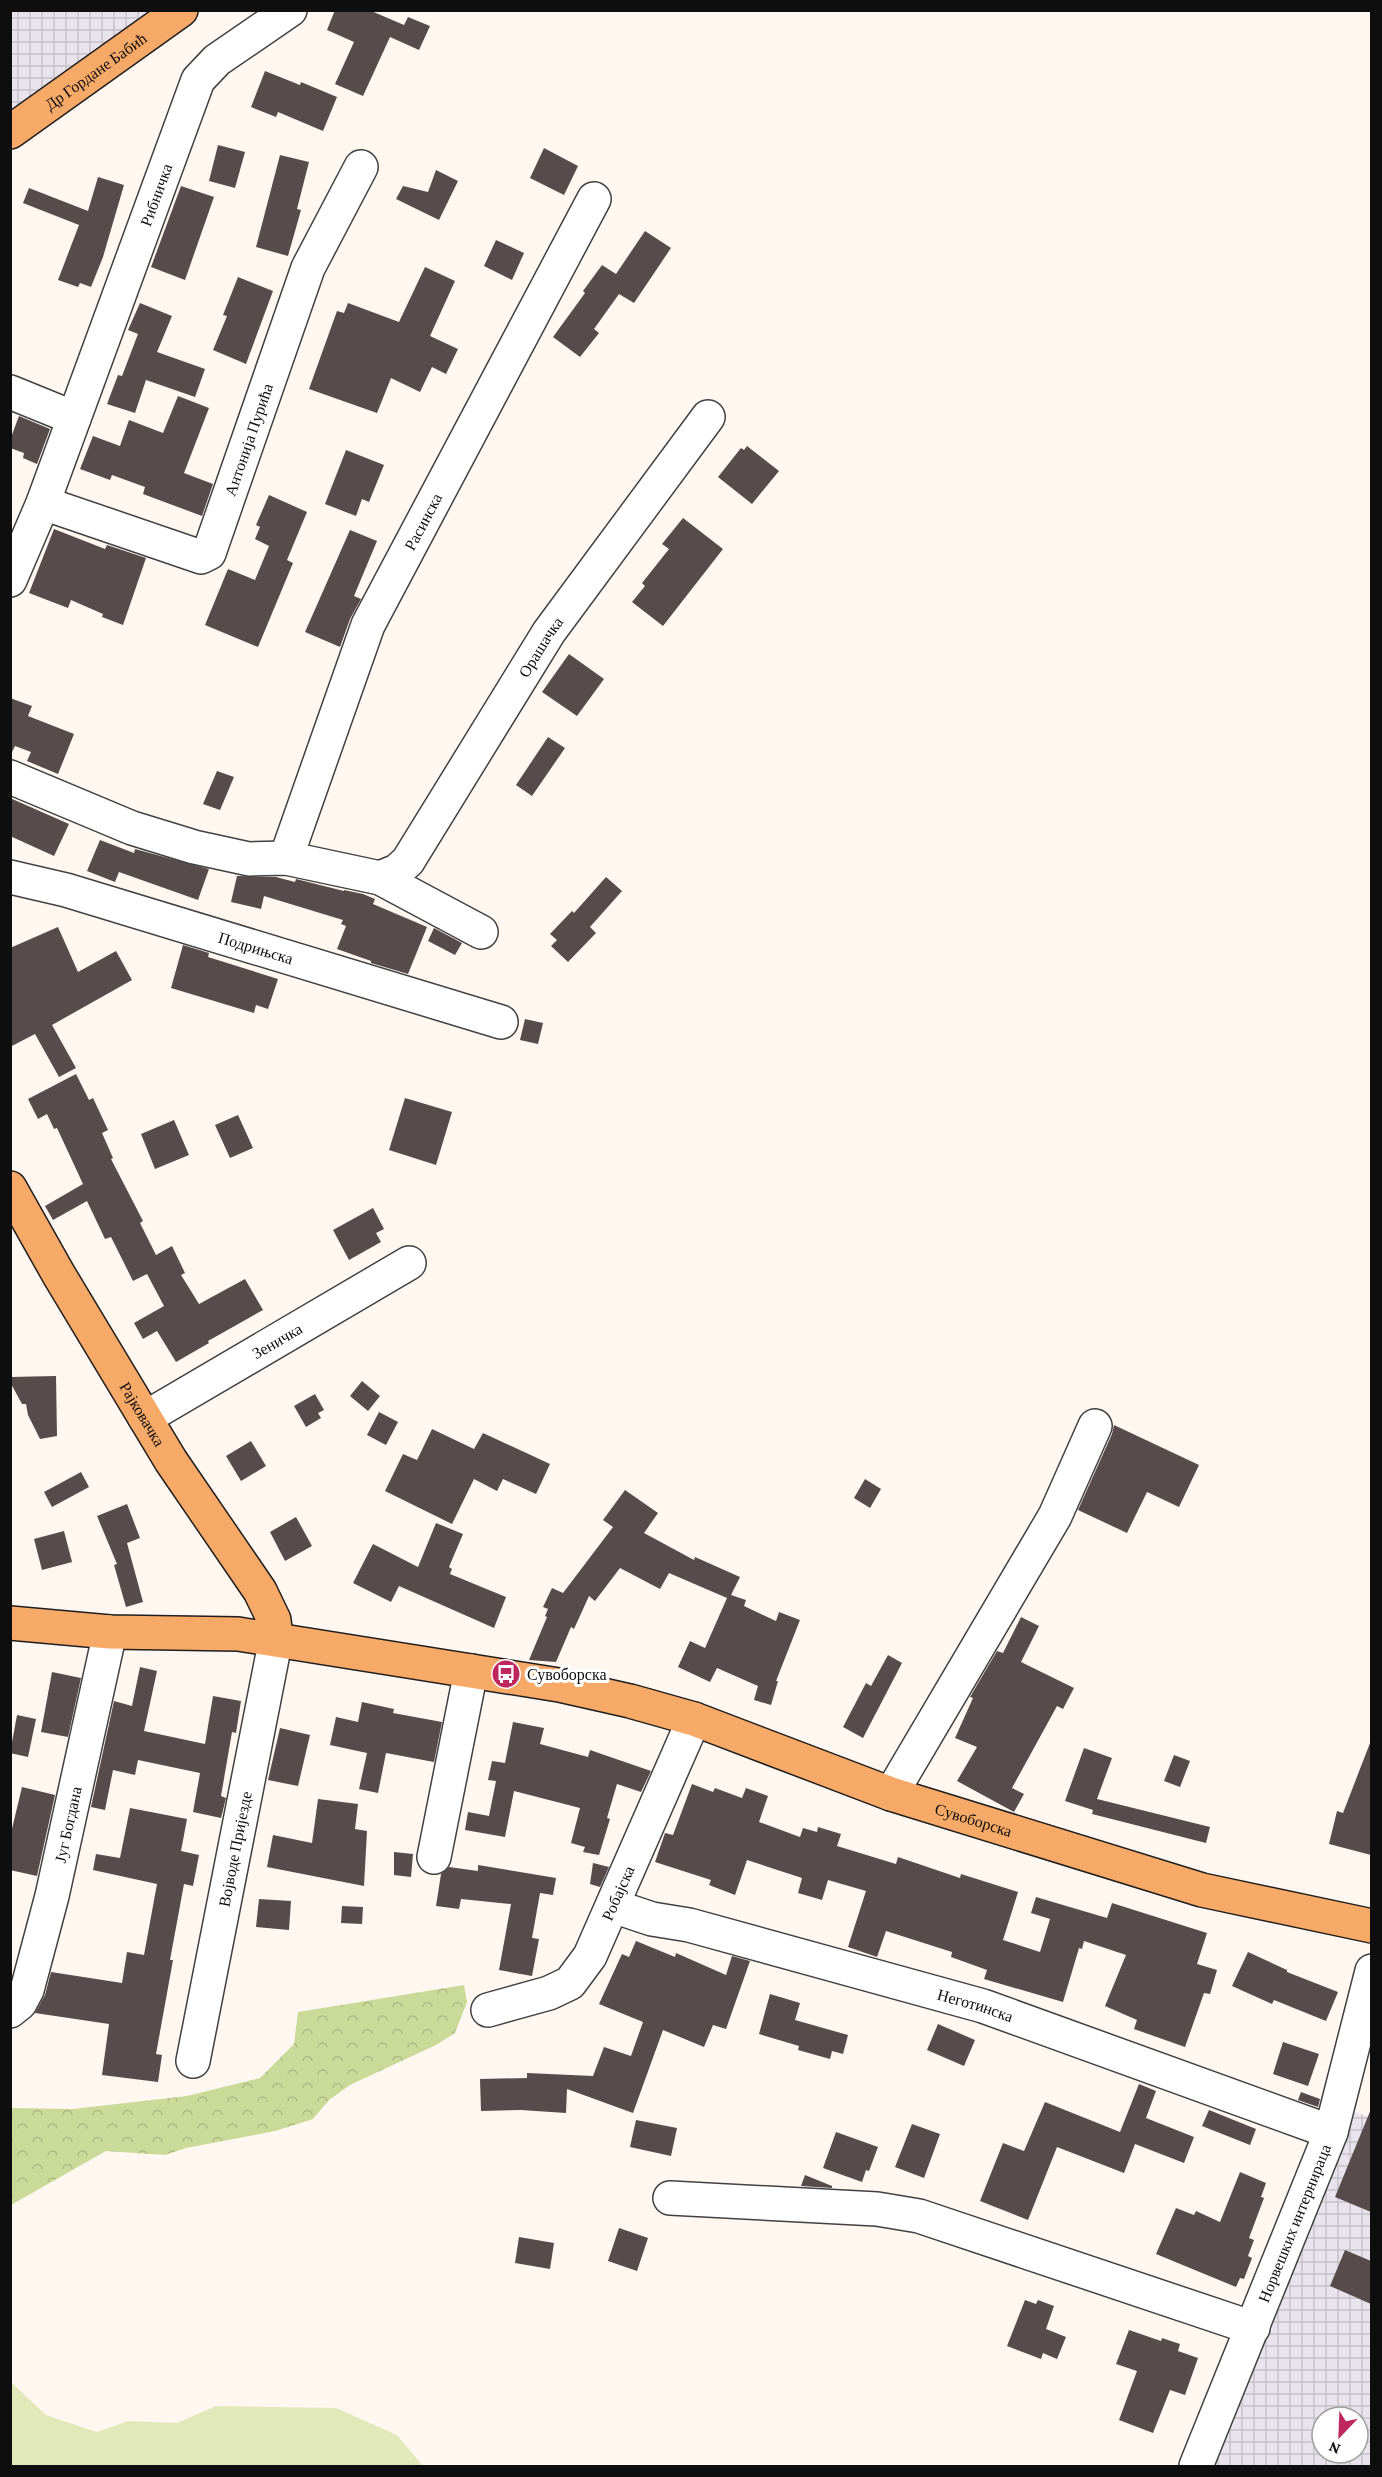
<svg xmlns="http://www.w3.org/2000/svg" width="1382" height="2477" font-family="'Crimson Pro',serif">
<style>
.industrial{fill:url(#industrial-grid);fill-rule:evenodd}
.grass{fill:#e1e9ba}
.forest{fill:url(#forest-crowns)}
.building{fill:#574c4b}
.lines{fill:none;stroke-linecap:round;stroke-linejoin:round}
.minor-casing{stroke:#414141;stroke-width:36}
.major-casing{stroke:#1f1f1f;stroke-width:36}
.minor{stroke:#fff;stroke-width:33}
.major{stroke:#f7a968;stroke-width:33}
.labels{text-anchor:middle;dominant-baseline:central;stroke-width:6;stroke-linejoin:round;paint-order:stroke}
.street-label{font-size:16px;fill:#0e0e0e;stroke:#fff}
.poi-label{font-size:16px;fill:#0e0e0e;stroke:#fff;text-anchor:start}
</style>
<defs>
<pattern id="industrial-grid" width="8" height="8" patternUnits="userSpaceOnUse" patternTransform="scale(1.5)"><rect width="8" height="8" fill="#e9e3ed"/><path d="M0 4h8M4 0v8" fill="none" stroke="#c7c2ca"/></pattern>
<pattern id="forest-crowns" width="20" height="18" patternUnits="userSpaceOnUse" patternTransform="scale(1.5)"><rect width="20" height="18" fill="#cada99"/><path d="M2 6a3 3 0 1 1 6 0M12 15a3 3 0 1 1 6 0" fill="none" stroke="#acba83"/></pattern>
</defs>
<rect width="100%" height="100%" fill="#fff7f0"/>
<!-- industrial -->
<g class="industrial">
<polygon points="11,11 161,11 11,111"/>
<path d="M 1337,2105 L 1371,2118 L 1371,2466 L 1196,2466 ZM 1322,2417 L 1358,2417 L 1358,2453 L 1322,2453 Z"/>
</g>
<!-- grass -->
<polygon class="grass" points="10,2381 46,2415 97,2432 128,2421 177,2423 216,2406 336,2408 397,2435 423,2466 11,2466"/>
<!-- forest -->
<polygon class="forest" points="464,1985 467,2002 455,2033 436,2045 350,2085 329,2100 313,2119 275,2131 186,2148 165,2155 106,2151 11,2205 11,2108 73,2109 187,2096 260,2078 294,2044 298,2012"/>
<!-- building -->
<g class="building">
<polygon points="335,10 369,10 404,25 408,17 430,26 419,50 390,37 363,96 335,84 354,42 327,30"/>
<polygon points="265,71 300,85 301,82 337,97 323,131 278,112 276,117 251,107"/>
<polygon points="218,145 245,152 235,188 209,181"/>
<polygon points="544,148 578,166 564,195 530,178"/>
<polygon points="280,155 309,162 297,209 301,210 288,256 256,247"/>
<polygon points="436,170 458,181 439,220 396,199 403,186 428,192"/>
<polygon points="98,177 124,185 103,257 91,287 80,283 78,287 58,280 79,225 23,203 29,188 88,211"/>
<polygon points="181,186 214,197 185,280 151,267"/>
<polygon points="645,231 671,248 634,303 619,294 594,329 599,333 580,357 553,337 585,293 583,291 602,265 616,274"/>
<polygon points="496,240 524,253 512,280 484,266"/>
<polygon points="425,267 455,281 430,336 458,349 446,374 432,367 420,392 391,378 377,413 309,389 337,311 344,313 348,303 399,322"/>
<polygon points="238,277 273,291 246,364 213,350 227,316 223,315"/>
<polygon points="140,303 172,316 157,352 205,369 195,397 146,380 135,413 107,404 118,375 122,376 138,334 128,330"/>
<polygon points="178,396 209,408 184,473 213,484 202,516 143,494 145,487 112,475 110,480 80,469 93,436 120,446 129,420 163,433"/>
<polygon points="19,416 50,429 37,464 23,458 24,453 10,448 10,440"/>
<polygon points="747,446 779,471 752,504 718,477 741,448 744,450"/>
<polygon points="346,450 384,465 369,502 362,499 356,516 325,504"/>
<polygon points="269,495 307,512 287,560 293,563 258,647 205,625 228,569 255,580 269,546 255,539 260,527 256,525"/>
<polygon points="683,518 723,549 663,626 632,602 645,586 642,583 669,549 662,544"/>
<polygon points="54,529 105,549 107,545 146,558 123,625 102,617 103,614 71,600 68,608 29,593"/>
<polygon points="350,530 377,541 354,596 361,599 350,619 340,647 305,632"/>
<polygon points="569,654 604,679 577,716 542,692"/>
<polygon points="10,698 32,706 28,716 74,734 58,774 27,761 31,752 15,746 10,756"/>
<polygon points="548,737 565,748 532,796 516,785"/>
<polygon points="217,771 234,777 220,810 203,804"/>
<polygon points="10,798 69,824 54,856 10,836"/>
<polygon points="100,840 134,853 135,849 209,869 198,900 119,872 115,882 87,871"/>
<polygon points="237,876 276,877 295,882 296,879 344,891 344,890 363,894 375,899 373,904 427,927 408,974 371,963 371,961 337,949 346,926 341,924 343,920 264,896 261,909 231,902"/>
<polygon points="606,877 622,891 590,927 596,933 568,962 551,946 557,940 550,934 572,911 574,913"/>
<polygon points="58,927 78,972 116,951 132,980 52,1025 76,1068 59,1077 35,1034 10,1047 10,948"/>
<polygon points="434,928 462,943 455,955 428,941"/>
<polygon points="183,945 209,953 208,957 278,979 268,1009 256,1005 254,1013 171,988"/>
<polygon points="525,1019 543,1023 538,1044 520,1040"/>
<polygon points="76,1074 89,1100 93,1098 108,1130 102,1133 113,1158 111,1159 143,1221 140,1223 156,1255 172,1246 185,1273 181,1275 199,1304 245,1279 263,1310 208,1341 209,1343 176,1362 157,1331 143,1339 134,1323 164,1306 147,1274 133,1281 111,1237 105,1239 87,1201 53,1220 45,1206 83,1184 57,1128 54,1129 47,1114 38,1119 28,1099"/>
<polygon points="405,1098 452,1112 436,1165 389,1150"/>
<polygon points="238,1115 253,1148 230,1158 215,1125"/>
<polygon points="174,1120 189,1155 155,1169 141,1134"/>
<polygon points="373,1208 384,1229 376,1233 381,1242 349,1260 333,1230"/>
<polygon points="56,1376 57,1436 40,1439 28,1415 26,1404 22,1404 10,1382 10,1377"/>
<polygon points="362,1381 380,1396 368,1411 350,1396"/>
<polygon points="315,1394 324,1410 318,1413 321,1418 306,1427 294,1406"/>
<polygon points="379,1412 398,1422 386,1445 367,1435"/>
<polygon points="1114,1425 1199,1465 1179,1507 1147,1492 1127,1533 1078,1510 1112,1434"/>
<polygon points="432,1429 474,1449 483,1433 550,1464 536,1494 503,1479 497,1491 474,1479 452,1524 385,1491 403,1454 417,1460"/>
<polygon points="251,1441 266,1466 241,1481 226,1456"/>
<polygon points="81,1472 89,1487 52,1507 44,1492"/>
<polygon points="865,1479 881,1489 870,1508 854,1498"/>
<polygon points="625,1490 658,1513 644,1533 694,1560 695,1557 740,1577 731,1595 746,1600 744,1606 776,1621 779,1612 800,1620 776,1681 778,1681 771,1705 754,1700 758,1686 717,1668 710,1682 678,1667 690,1641 705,1648 727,1598 669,1573 660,1589 620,1568 595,1601 589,1596 574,1629 571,1627 556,1662 529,1660 547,1617 545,1616 548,1609 543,1607 552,1588 563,1593 613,1527 603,1520"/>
<polygon points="127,1504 140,1538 127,1543 143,1602 126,1607 114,1565 117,1564 97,1516"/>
<polygon points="296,1517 312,1546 285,1561 270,1532"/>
<polygon points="436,1523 463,1534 449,1567 452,1569 450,1574 506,1597 494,1628 399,1586 391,1602 353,1583 373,1544 418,1567"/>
<polygon points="64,1531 72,1562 42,1570 34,1539"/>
<polygon points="1021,1617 1039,1626 1021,1662 1074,1688 1063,1709 1057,1706 1012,1788 1024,1794 1014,1812 957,1781 977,1747 955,1738 973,1698 970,1697 997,1651 1003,1653"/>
<polygon points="888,1655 902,1663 863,1738 843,1727 866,1683 871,1686"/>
<polygon points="140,1667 157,1671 144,1731 205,1744 213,1696 241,1701 236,1733 232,1732 221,1796 226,1798 221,1818 193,1812 200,1773 138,1760 135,1775 113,1770 105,1810 91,1807 114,1701 132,1706"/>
<polygon points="52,1672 81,1678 68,1737 41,1732"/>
<polygon points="362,1702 394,1709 393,1713 442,1722 434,1762 386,1753 378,1793 359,1789 367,1753 330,1745 336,1717 358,1722"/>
<polygon points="17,1715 36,1719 28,1757 10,1753"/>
<polygon points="513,1722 544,1728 540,1744 588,1757 590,1750 651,1771 641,1792 617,1784 607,1818 610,1819 599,1855 583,1852 585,1847 571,1843 580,1808 514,1791 505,1837 465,1830 468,1812 489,1816 496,1781 488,1780 492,1761 505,1763"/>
<polygon points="280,1728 310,1735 298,1786 268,1780"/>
<polygon points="1370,1743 1371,1743 1371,1855 1329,1844 1337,1811 1343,1813"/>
<polygon points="1084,1748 1112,1758 1097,1799 1210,1827 1206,1843 1092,1814 1093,1810 1065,1801"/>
<polygon points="1174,1755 1190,1761 1180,1787 1164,1781"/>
<polygon points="692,1784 713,1792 715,1788 742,1798 746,1788 768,1796 759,1822 800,1837 803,1828 817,1832 818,1827 841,1834 837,1846 896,1864 898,1857 960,1878 961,1874 1018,1892 1003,1940 1040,1952 1050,1919 1031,1913 1036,1897 1107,1918 1112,1903 1207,1933 1197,1964 1217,1970 1210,1994 1204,1993 1185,2047 1134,2029 1137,2020 1105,2006 1126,1955 1084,1941 1082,1949 1079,1948 1063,2002 984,1979 987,1970 951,1957 952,1952 886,1931 877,1957 848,1947 866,1891 828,1880 822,1900 798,1893 802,1878 747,1860 735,1895 709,1885 711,1880 655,1862 665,1833 673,1835"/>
<polygon points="22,1787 55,1795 37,1876 10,1870 10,1837"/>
<polygon points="318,1799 358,1804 355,1829 367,1831 364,1886 267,1867 273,1835 312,1843"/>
<polygon points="130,1808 187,1819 181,1851 199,1855 193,1886 184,1884 170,1960 173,1960 156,2054 162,2055 158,2082 102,2075 109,2024 35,2013 45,1995 51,1972 122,1983 127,1952 144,1955 157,1884 93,1870 96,1854 120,1858"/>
<polygon points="394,1852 413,1854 411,1877 394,1875"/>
<polygon points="593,1863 609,1867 600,1887 590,1884"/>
<polygon points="478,1865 556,1878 553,1895 540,1893 532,1938 539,1939 532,1976 499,1970 511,1904 461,1899 459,1909 436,1906 441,1874 449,1867 478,1871"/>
<polygon points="259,1899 291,1901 289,1930 256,1927"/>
<polygon points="342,1906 363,1907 362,1924 341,1923"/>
<polygon points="636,1941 675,1957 676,1953 726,1975 732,1956 750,1961 726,2029 713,2025 704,2047 663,2030 633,2113 567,2089 566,2113 521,2110 481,2111 480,2079 527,2078 527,2073 593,2076 604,2047 631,2056 643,2022 599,2004 622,1954 629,1957"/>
<polygon points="1248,1952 1287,1970 1287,1972 1338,1992 1326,2021 1274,2000 1272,2004 1232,1986"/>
<polygon points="770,1994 800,2003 795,2020 848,2035 843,2054 832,2051 830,2059 798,2050 799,2046 759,2034"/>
<polygon points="938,2024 975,2040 964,2066 927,2050"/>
<polygon points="1283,2042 1319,2054 1308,2086 1273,2074"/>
<polygon points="1139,2084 1156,2091 1146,2118 1194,2137 1184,2163 1135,2144 1124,2173 1057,2147 1028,2220 980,2201 1003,2143 1024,2151 1045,2102 1120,2132"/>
<polygon points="1301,2092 1320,2099 1318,2107 1298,2100"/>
<polygon points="1371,2109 1371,2212 1335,2197"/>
<polygon points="1209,2110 1256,2129 1250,2145 1202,2126"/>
<polygon points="636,2120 677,2128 671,2156 630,2147"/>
<polygon points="912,2124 940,2134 924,2178 895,2167"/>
<polygon points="836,2132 878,2147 869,2171 866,2170 862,2182 823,2168"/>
<polygon points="1240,2172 1266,2183 1261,2197 1264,2198 1249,2238 1254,2240 1248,2256 1252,2258 1244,2279 1240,2278 1236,2287 1156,2254 1176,2208 1194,2215 1196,2211 1220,2222"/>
<polygon points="805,2175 832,2186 832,2188 801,2186"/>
<polygon points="619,2228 648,2238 637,2271 608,2261"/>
<polygon points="519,2237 554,2243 550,2269 515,2263"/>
<polygon points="1345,2250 1371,2261 1371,2304 1330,2286"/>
<polygon points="1025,2300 1036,2304 1038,2300 1054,2306 1046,2329 1066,2337 1057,2359 1043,2353 1041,2359 1007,2346"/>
<polygon points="1129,2330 1161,2341 1162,2338 1180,2344 1178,2351 1198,2358 1185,2395 1170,2390 1153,2433 1119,2420 1137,2371 1116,2364"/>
</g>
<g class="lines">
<!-- minor casing -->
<g class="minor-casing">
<g id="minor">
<polyline points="10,392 74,418"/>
<path id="s1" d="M 43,503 L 201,557 L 209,553 L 308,268 L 361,167"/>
<path id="s2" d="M 10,580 L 43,503 L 198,80 L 217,60 L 290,10"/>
<polyline points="10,777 132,828 194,847 249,859 286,858 380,878 481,932"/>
<path id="s3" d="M 286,858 L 368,625 L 594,199"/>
<path id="s4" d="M 10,877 L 66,890 L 501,1022"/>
<path id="s5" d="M 380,878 L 397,871 L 408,861 L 549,632 L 708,417"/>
<path id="s6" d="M 145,1418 L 409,1263"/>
<polyline points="891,1794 1055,1516 1095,1426"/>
<polyline points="434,1857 471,1671"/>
<path id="s7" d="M 613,1906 L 652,1919 L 689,1925 L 983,2006 L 1331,2132"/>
<path id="s8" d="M 488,2010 L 549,1993 L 570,1983 L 590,1956 L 694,1719"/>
<path id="s9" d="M 10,2011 L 20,2003 L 27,1990 L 52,1896 L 110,1632"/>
<path id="s10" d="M 193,2061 L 276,1638"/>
<polyline points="670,2198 877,2209 919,2216 1253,2328"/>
<path id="s11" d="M 1196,2466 L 1331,2132 L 1372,1971"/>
</g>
</g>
<!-- major casing -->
<g class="major-casing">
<g id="major">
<path id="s12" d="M 10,132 L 181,10"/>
<path id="s13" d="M 10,1188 L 59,1275 L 171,1461 L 260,1591 L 274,1620 L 276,1638"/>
<path id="s14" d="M 10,1623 L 110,1632 L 238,1634 L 559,1685 L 630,1701 L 694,1719 L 891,1794 L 1202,1890 L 1372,1926"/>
</g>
</g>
<!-- minor -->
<use href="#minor" class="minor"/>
<!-- major -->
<use href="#major" class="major"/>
</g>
<!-- icons -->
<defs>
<g id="bus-disc" transform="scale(1.5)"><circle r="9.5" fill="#bd275c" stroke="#fff"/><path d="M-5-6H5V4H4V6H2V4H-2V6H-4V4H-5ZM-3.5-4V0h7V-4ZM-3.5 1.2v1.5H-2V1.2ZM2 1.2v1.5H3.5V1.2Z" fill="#fff"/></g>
</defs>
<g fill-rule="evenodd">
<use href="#bus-disc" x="506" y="1674"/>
</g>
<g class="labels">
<!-- street labels -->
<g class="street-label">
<text stroke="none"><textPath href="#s12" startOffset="105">Др Гордане Бабић</textPath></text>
<text stroke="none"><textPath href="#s2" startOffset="412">Рибничка</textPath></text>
<text stroke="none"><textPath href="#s1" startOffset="296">Антонија Пурића</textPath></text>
<text stroke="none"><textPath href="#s3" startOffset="364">Расинска</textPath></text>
<text stroke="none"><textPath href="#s5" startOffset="285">Орашачка</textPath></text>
<text stroke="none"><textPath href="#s4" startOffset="256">Подрињска</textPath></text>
<text stroke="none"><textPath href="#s6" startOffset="153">Зеничка</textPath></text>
<text stroke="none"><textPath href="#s13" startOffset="262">Рајковачка</textPath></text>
<text stroke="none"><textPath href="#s14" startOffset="990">Сувоборска</textPath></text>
<text stroke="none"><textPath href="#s9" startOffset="198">Југ Богдана</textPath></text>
<text stroke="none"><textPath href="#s10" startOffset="216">Војводе Пријезде</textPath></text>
<text stroke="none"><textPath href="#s8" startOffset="189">Робајска</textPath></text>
<text stroke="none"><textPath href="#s7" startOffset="376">Неготинска</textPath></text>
<text stroke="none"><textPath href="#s11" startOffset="262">Норвешких интернираца</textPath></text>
</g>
<!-- poi labels -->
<g class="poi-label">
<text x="527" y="1674">Сувоборска</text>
</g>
</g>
<!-- border -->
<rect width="1382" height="2477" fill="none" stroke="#0e0e0e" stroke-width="24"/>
<!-- north arrow -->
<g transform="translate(1340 2435) rotate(203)"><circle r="28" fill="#ffffff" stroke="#9f9f9f" stroke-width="1.5"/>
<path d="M0-4.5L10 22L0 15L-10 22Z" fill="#bd275c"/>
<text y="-9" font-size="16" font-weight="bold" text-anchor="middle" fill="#0e0e0e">N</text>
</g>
</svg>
